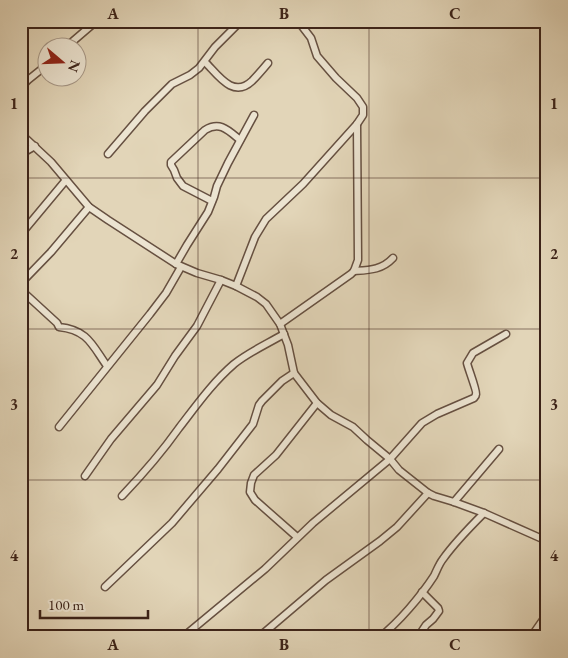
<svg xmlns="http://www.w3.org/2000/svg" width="568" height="658" font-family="'EB Garamond',serif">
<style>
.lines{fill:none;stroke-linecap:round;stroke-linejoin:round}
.minor-casing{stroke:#665041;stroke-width:9}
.minor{stroke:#ece4d1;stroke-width:6}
.grid{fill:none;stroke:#3c2319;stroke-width:1;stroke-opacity:0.55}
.neatline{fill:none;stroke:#3c2319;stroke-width:2}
.grid-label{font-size:16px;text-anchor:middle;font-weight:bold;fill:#3c2319}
</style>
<rect width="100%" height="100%" fill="#e2d5b8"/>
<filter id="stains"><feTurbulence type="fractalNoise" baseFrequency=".004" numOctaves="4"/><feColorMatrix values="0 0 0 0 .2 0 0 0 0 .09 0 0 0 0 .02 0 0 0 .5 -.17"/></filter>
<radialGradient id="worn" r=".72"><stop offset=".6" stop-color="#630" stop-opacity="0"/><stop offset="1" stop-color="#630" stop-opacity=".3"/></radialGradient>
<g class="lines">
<!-- minor casing -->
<g class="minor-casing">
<g id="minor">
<polyline points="65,48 93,24 99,21"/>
<path d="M 205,62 C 218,75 233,99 252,81 C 258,75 263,69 268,63"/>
<polyline points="21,87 28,80 48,64"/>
<polyline points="21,134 51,162 89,207 108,220 176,264 197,273 221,280 236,286 257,297 266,304 280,324 288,345 294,373 317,403 331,415 353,427 367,440 390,459 399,470 428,493 434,496 454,502 484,513 547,541"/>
<polyline points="21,154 35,146"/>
<polyline points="108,154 145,111 172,84 190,75 199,68 215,47 241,21"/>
<path d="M 212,201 L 183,186 L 177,178 L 174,170 L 171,165 L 171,162 L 205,130 C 220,121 228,130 240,140"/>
<polyline points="21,234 66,180"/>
<polyline points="176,264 187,245 208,212 214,197 217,186 228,163 254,115"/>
<path d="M 354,271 C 369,270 382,270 393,258"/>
<polyline points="21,283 51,252 89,207"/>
<polyline points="236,286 255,237 266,219 303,184 357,124 363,115 363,107 357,98 336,78 317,56 311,38 298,21"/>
<path d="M 21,290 L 57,323 L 59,327 C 88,330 92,345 107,366"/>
<polyline points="280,324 351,274 354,271 358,260 357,124"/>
<polyline points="59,427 150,314 166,293 181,267"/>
<polyline points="85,476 111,439 157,385 175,356 197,326 221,280"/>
<path d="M 122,496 C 142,475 162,452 179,428 C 196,406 212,383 234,364 C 249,352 267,344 284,334"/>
<polyline points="454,502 499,449"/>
<polyline points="297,537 255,500 250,492 251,483 254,475 276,455 317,403"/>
<polyline points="105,587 172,523 218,469 253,424 259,405 262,401 282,381 294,373"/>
<path d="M 183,637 L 265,569 L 313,523 L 390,459 L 422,423 L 437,414 L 474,398 C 475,397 476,396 476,394 C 477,391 468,368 467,363 L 473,353 L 506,334"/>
<polyline points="259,637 326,580 380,541 397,527 428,493"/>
<path d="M 380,637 C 399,622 421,596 434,576 C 437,570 439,564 443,559 C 455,542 469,528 484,513"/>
<polyline points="418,637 426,625 433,619 439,611 438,608 422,592"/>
<polyline points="508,637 512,636 514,637"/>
<polyline points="531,637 547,614"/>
</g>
</g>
<!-- minor -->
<use href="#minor" class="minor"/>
</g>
<!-- grid -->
<path class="grid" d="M 198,21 L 198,637M 369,21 L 369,637M 21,178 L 547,178M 21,329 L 547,329M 21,480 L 547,480"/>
<!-- margin -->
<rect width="568" height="658" fill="none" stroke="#e2d5b8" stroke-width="55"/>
<!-- north arrow -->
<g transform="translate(62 62) rotate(109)"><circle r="24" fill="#ece4d1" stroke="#a69787"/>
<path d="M0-4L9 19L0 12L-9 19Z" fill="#8f2418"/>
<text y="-8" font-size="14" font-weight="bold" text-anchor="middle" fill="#3c2319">N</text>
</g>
<!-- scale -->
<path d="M40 610v8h108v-8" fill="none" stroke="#3c2319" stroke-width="2.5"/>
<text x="48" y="610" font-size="15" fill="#3c2319" stroke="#ece4d1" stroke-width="4" paint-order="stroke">100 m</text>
<rect x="28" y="28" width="512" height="602" class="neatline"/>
<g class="grid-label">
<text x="113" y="19">A</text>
<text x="284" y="19">B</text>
<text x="455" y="19">C</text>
<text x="14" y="109">1</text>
<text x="554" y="109">1</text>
<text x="14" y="259">2</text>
<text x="554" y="259">2</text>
<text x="14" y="410">3</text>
<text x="554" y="410">3</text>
<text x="14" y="561">4</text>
<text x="554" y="561">4</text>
<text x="113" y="650">A</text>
<text x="284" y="650">B</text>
<text x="455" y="650">C</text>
</g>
<rect width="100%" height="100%" filter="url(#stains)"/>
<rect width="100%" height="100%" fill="url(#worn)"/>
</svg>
